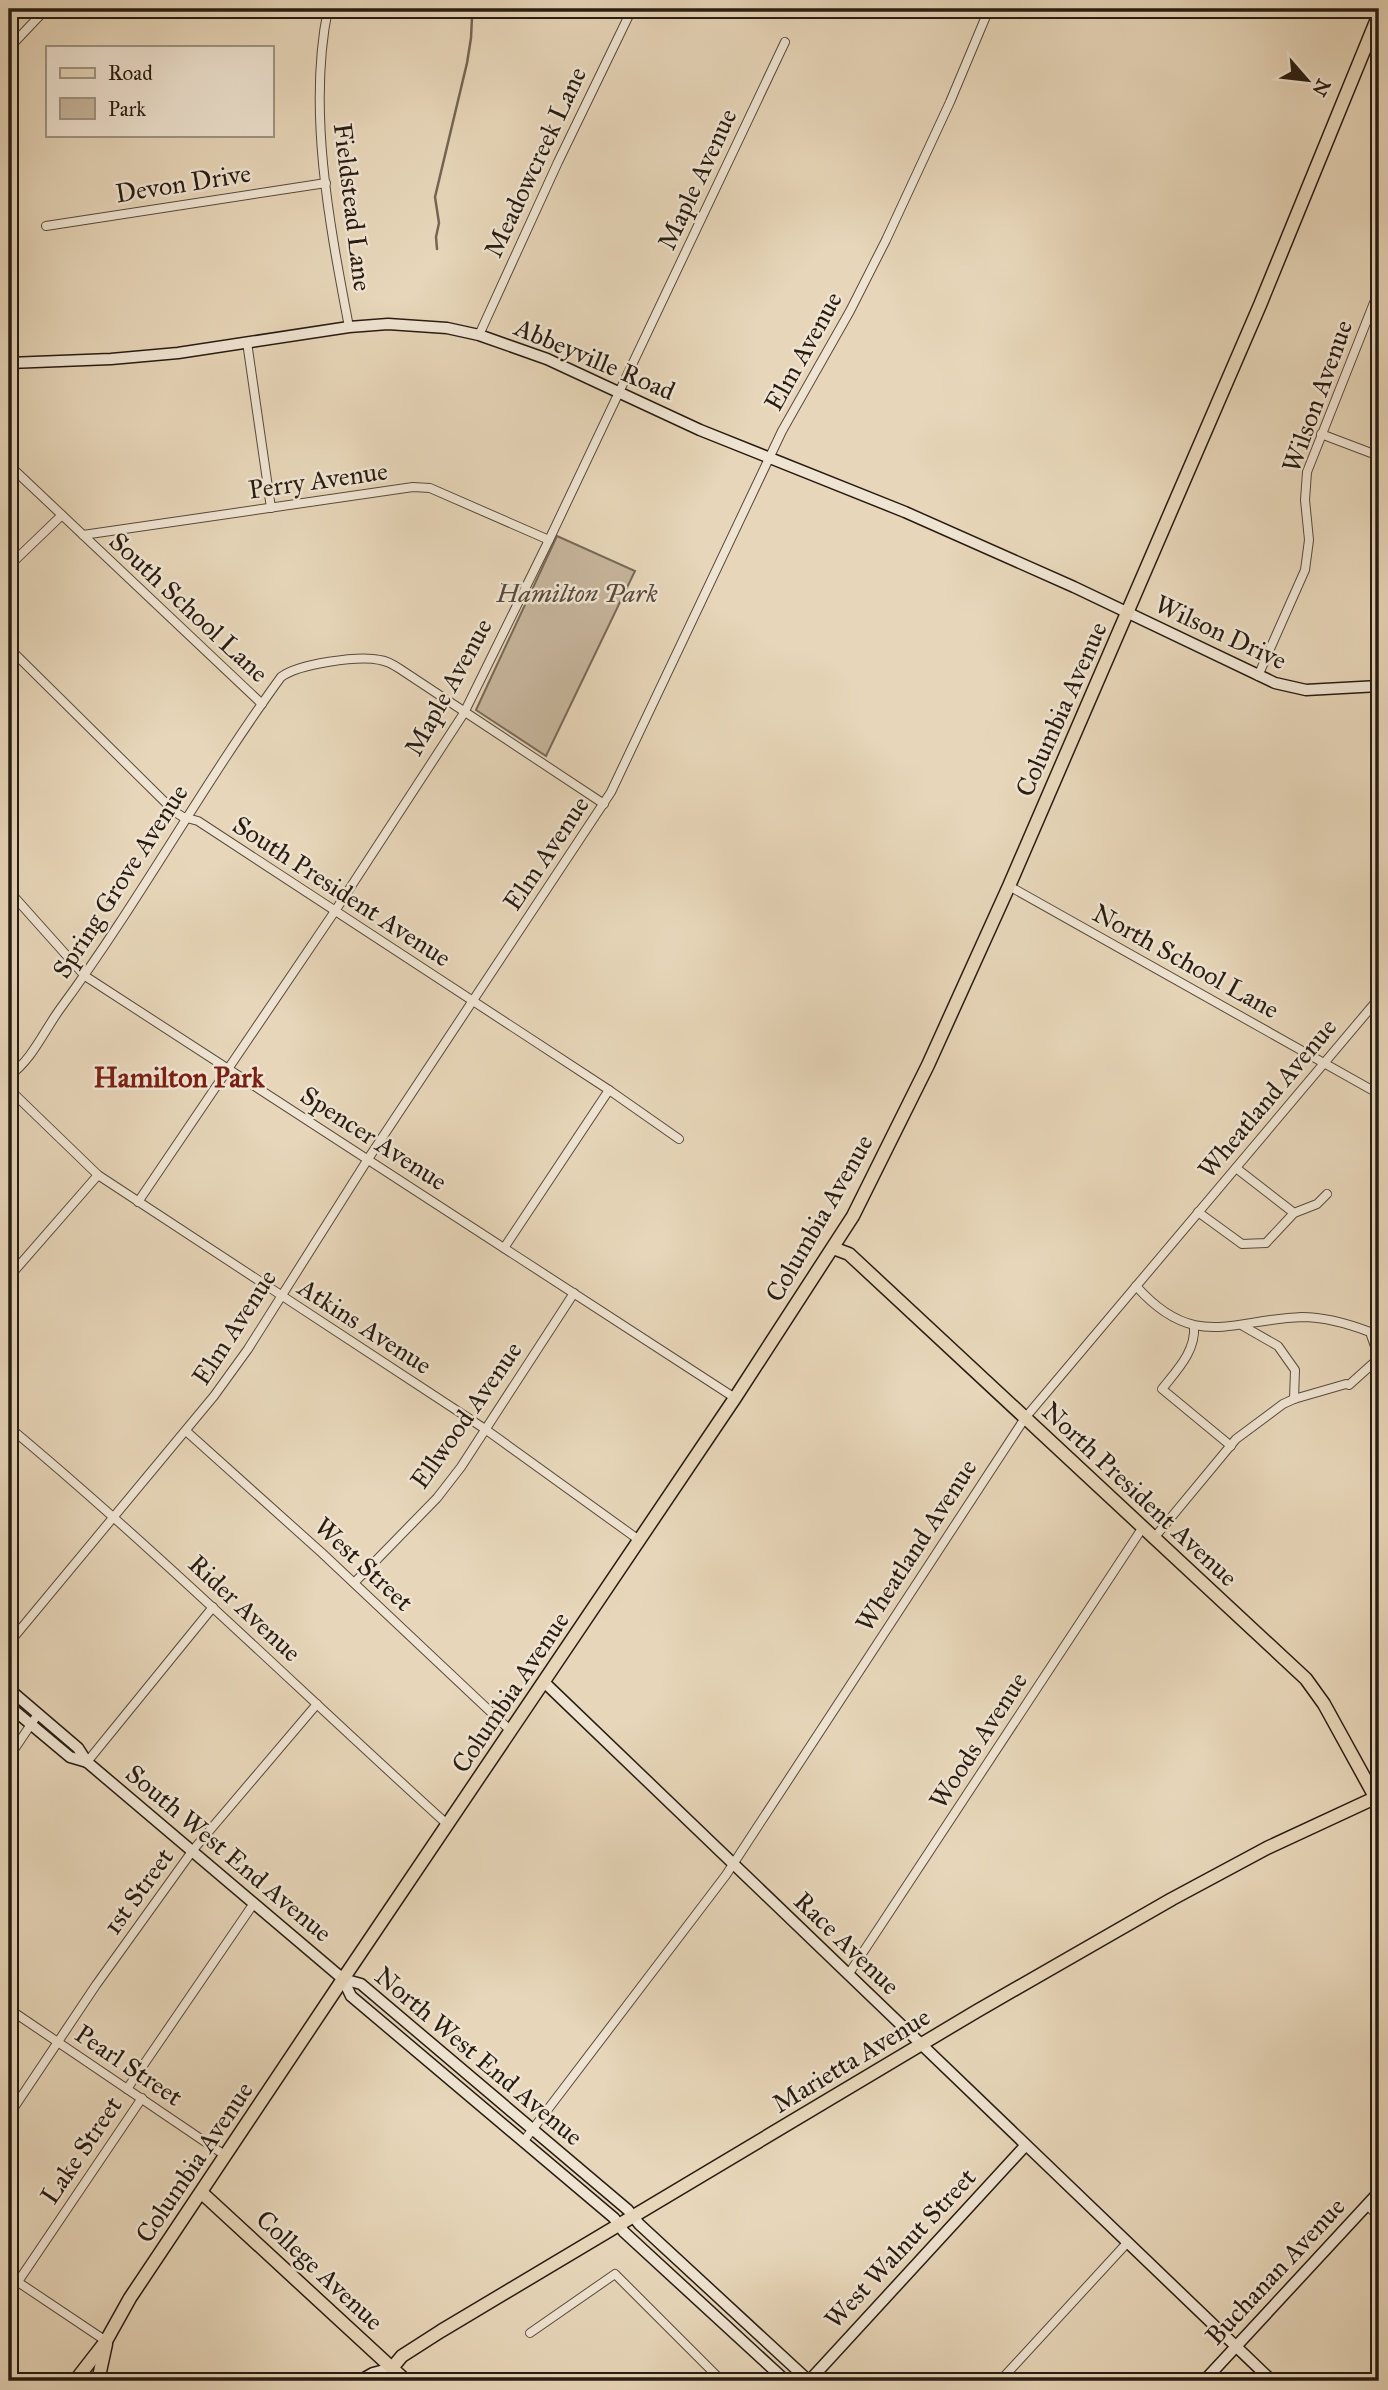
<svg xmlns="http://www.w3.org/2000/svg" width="1388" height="2390" font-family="'IM FELL Great Primer',serif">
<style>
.green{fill:#c7b69d;stroke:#786958;stroke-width:2}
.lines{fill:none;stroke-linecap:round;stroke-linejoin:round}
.stream{stroke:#746654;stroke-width:2.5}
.street-casing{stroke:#584a3c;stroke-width:10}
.secondary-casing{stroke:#281c12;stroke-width:13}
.primary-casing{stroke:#281c12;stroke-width:15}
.street{stroke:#efe4d2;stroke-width:8}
.secondary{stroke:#efe4d2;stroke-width:10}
.primary{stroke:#e7d6b9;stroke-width:12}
.labels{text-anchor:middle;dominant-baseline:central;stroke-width:5;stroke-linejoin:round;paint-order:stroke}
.street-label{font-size:26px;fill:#281c12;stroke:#efe4d2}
.park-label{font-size:26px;font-style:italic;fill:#584a3c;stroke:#efe4d2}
.neighbourhood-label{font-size:28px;font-weight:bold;fill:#7a1f14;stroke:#efe4d2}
</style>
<rect width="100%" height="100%" fill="#e7d6b9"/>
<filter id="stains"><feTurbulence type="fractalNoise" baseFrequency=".00286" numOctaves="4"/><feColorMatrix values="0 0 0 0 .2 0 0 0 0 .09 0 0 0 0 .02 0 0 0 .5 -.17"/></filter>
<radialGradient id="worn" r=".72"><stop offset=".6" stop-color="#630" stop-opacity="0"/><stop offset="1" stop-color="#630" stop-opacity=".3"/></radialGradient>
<!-- green -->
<polygon class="green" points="557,536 635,571 546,756 476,710"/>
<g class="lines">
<!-- stream -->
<g class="stream">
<polyline points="467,9 467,10"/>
<polyline points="437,249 436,237 439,223 435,197 467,63 471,38 472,17"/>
</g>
<!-- street casing -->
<g class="street-casing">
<g id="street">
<path d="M 328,9 C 307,110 330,227 349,327"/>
<polyline points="9,48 46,9"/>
<polyline points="46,226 326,183"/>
<polyline points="479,335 558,162 632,9"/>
<polyline points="247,342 271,508"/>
<polyline points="1321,434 1379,456"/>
<polyline points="9,465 262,704"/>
<polyline points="83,535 413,487 430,488 549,540"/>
<polyline points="9,566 62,515"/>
<polyline points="9,648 175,812 183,817 198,821 609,1090 679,1139"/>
<polyline points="1258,676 1305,570 1309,540 1305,500 1307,472 1379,290"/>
<polyline points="1009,886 1379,1094"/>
<polyline points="9,891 85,976 735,1398"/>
<path d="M 9,1076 C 32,1060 44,1031 60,1009 C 139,902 203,784 281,677 C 298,664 359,655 380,660 C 387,661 394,665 400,669 L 604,804"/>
<polyline points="9,1089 98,1175 485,1429 639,1540"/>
<polyline points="1236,1168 1294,1213"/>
<polyline points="138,1202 335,911 464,713 549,540 785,42"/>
<polyline points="1198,1212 1242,1244 1266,1243 1294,1213 1317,1204 1327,1194"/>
<polyline points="504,1248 609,1090"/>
<polyline points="9,1277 98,1175"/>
<path d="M 1136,1286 C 1194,1351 1230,1320 1302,1317 C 1325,1317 1349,1324 1370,1332 L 1379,1358 L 1349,1385 L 1346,1384 L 1294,1399 L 1283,1404 L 1236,1439 L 1154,1538"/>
<path d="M 1194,1326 C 1196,1351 1177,1370 1162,1389 L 1231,1446"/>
<polyline points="1243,1326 1278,1346 1295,1370 1294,1399"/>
<path d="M 9,1427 C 161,1554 302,1693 448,1825"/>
<polyline points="186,1431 322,1553 511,1731"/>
<polyline points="354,1583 437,1498 461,1467 574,1293"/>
<polyline points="9,1643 214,1396 248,1349 368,1159 611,792 782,431 850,311 886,240 950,102 989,9"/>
<polyline points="9,1757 38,1714"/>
<polyline points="87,1762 213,1607"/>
<polyline points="9,1936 13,1928"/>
<polyline points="848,1975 1143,1527"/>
<polyline points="9,2009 226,2156"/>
<polyline points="127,2089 254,1903"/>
<polyline points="9,2115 96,1985 193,1850 317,1704"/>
<polyline points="523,2142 726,1875 1025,1418 1379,998"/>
<polyline points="1367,2205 1379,2217"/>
<polyline points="9,2276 106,2341"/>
<polyline points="9,2295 142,2098"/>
<polyline points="530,2333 615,2274 722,2381"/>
<polyline points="1000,2381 1127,2243"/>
</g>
</g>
<!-- secondary casing -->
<g class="secondary-casing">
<g id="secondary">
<polyline points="9,363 111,359 178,353 349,327 388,324 447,328 479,335 547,359 700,430 905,512 1074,587 1275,683 1306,690 1379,686"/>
<polyline points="544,1682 1272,2381"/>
<polyline points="9,1689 78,1748 87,1762 323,1962 343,1979 361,1984 628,2210 639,2224 809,2381"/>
<polyline points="9,1706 70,1757 87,1762"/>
<polyline points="343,1979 351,1996 614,2218 624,2232 786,2381"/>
<polyline points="359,2381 373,2373 392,2368"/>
<polyline points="809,2381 1025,2146"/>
<polyline points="1204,2381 1379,2192"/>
</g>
</g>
<!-- primary casing -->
<g class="primary-casing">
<g id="primary">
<polyline points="833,1248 849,1254 1306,1679 1324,1704 1379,1804"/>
<polyline points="202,2193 406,2381"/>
<polyline points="392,2368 402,2356 441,2331 977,2011 1172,1899 1267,1848 1379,1796"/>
<polyline points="75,2381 106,2341 130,2298 343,1979 735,1398 853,1216 928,1065 1009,886 1260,305 1379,14"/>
<polyline points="98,2381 106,2344"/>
</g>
</g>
<!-- street -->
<use href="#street" class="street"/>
<!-- secondary -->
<use href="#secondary" class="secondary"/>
<!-- primary -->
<use href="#primary" class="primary"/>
</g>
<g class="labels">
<!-- street labels -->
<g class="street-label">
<text transform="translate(535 162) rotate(-65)">Meadowcreek Lane</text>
<text transform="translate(697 179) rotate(-65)">Maple Avenue</text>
<text transform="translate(183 183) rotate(-9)">Devon Drive</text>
<text transform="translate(353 207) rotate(83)">Fieldstead Lane</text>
<text transform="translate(803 351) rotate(-61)">Elm Avenue</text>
<text transform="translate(595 359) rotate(23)">Abbeyville Road</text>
<text transform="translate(1317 396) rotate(-70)">Wilson Avenue</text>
<text transform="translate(318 480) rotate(-8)">Perry Avenue</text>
<text transform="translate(189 607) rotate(43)">South School Lane</text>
<text transform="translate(1221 632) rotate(25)">Wilson Drive</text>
<text transform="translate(448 687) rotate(-61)">Maple Avenue</text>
<text transform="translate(1061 709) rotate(-66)">Columbia Avenue</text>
<text transform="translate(546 853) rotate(-56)">Elm Avenue</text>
<text transform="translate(120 881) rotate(-57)">Spring Grove Avenue</text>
<text transform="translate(342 891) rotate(33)">South President Avenue</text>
<text transform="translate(1186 961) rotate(29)">North School Lane</text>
<text transform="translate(1267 1098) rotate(-50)">Wheatland Avenue</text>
<text transform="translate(374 1138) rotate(33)">Spencer Avenue</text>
<text transform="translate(819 1218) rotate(-60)">Columbia Avenue</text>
<text transform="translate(365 1326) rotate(33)">Atkins Avenue</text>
<text transform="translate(234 1327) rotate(-57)">Elm Avenue</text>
<text transform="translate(466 1415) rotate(-55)">Ellwood Avenue</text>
<text transform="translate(1140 1494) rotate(43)">North President Avenue</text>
<text transform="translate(916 1545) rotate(-57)">Wheatland Avenue</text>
<text transform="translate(364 1564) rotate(43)">West Street</text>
<text transform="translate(245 1608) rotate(43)">Rider Avenue</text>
<text transform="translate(510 1692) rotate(-56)">Columbia Avenue</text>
<text transform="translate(978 1740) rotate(-57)">Woods Avenue</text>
<text transform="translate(229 1853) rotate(40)">South West End Avenue</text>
<text transform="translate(138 1891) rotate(-54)">1st Street</text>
<text transform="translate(847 1943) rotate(44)">Race Avenue</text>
<text transform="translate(479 2056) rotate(40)">North West End Avenue</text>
<text transform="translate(851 2060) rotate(-31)">Marietta Avenue</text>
<text transform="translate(129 2065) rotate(34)">Pearl Street</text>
<text transform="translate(81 2150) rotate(-56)">Lake Street</text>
<text transform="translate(194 2162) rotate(-56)">Columbia Avenue</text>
<text transform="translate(900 2248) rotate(-47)">West Walnut Street</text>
<text transform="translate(320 2270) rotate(43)">College Avenue</text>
<text transform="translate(1275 2271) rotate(-47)">Buchanan Avenue</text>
</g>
<!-- park labels -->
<g class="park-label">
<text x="577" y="593">Hamilton Park</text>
</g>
<!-- neighbourhood labels -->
<g class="neighbourhood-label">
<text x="179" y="1077">Hamilton Park</text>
</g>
</g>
<!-- margin -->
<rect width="1388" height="2390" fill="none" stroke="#e7d6b9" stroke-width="35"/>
<rect x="10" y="10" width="1367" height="2369" fill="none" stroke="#281c12" stroke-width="3.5"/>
<rect x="18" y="18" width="1353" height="2355" fill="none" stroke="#281c12" stroke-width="2"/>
<!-- legend -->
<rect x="46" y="46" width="228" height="91" fill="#efe4d2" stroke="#9f9485" stroke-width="2"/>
<rect x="60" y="68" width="35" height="10" fill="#e7d6b9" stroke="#9f9485" stroke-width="2"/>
<text x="108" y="80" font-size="21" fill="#281c12">Road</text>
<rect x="60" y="98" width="35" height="21" fill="#c7b69d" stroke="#9f9485" stroke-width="2"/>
<text x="108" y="116" font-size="21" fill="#281c12">Park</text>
<!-- north arrow -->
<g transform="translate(1307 80) rotate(118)" stroke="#efe4d2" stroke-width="5" paint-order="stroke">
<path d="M0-5L12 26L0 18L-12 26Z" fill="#281c12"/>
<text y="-10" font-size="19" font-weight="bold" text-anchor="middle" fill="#281c12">N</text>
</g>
<rect width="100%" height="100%" filter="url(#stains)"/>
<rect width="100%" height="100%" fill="url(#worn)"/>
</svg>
